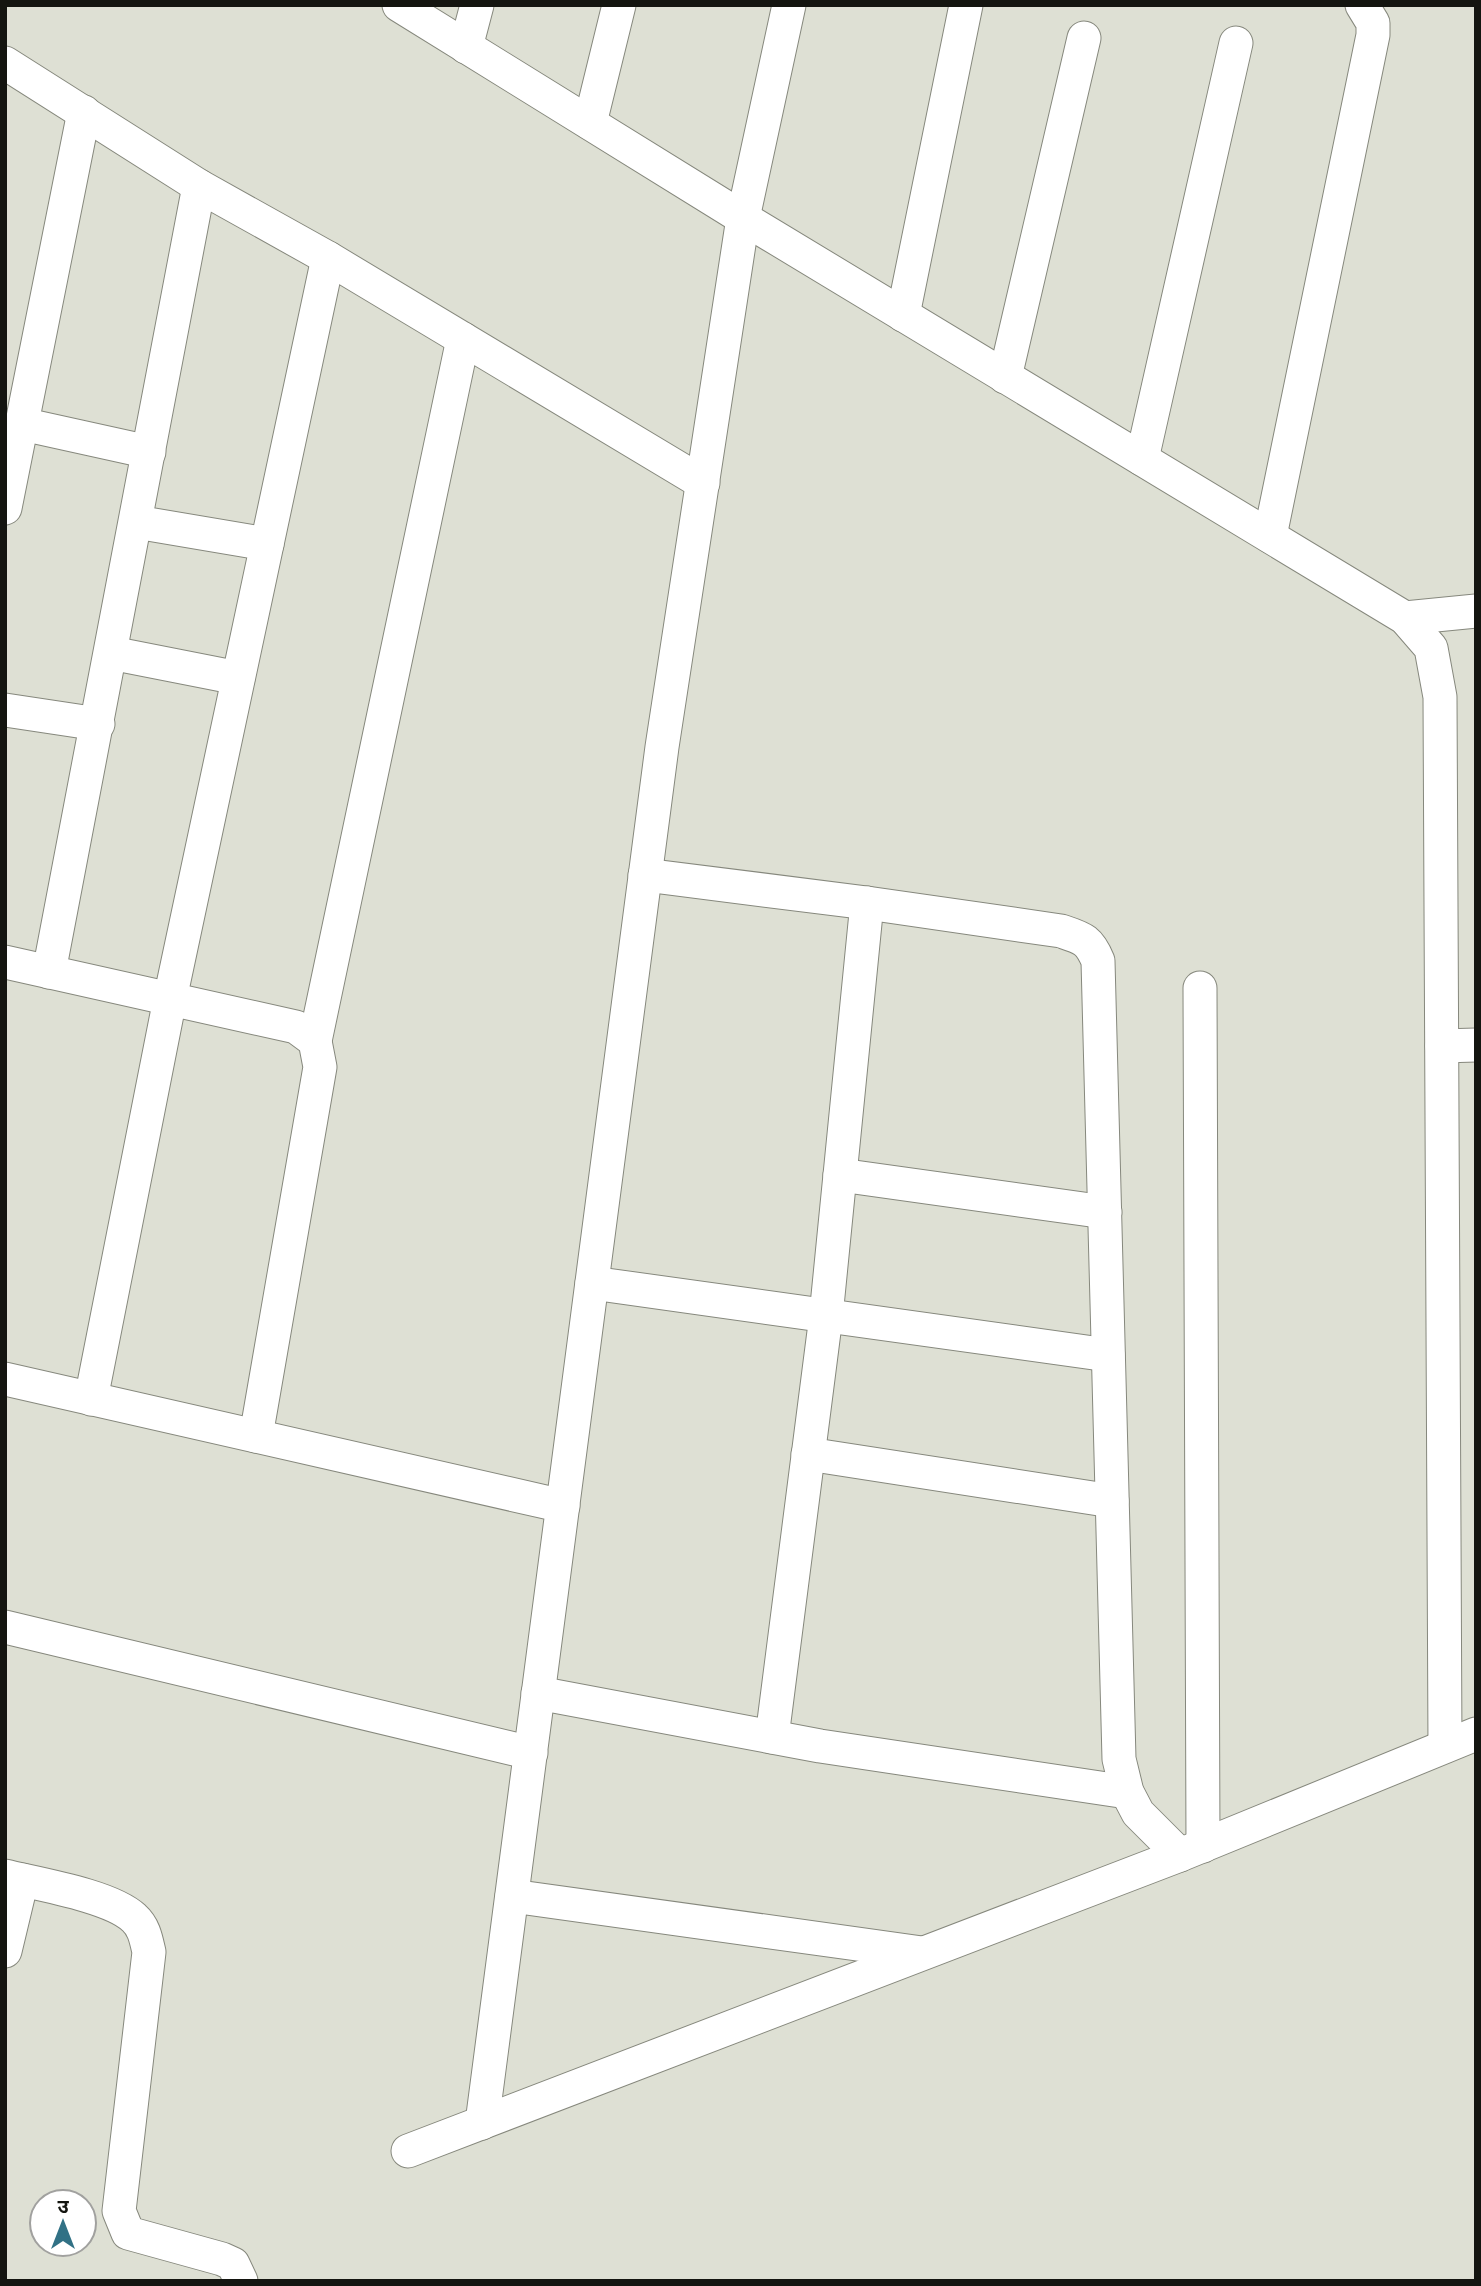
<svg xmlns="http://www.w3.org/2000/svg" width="1481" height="2286" font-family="Rubik,'Noto Sans Devanagari',sans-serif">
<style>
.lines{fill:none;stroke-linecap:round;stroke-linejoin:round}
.street-casing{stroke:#86887d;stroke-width:35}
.street{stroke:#fff;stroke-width:33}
</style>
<rect width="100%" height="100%" fill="#dee0d4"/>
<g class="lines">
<!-- street casing -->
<g class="street-casing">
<g id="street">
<polyline points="399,5 743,218 1405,618 1431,648 1440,697 1445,1746"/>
<polyline points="466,47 477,5"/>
<polyline points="5,63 199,186 328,258 703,483"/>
<polyline points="590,123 619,5"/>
<polyline points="903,315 966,5"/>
<polyline points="1005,377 1084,38"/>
<polyline points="22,424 149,452"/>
<polyline points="1142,459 1236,43"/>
<polyline points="5,508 84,112"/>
<polyline points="136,522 267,544"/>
<polyline points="1270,536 1373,35 1373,23 1362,5"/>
<polyline points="1405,618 1476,611"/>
<polyline points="111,653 238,678"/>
<polyline points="5,710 98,724"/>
<path d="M 645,875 L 867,903 L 1061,931 C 1082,938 1089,939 1098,961 L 1119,1759 L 1127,1792 L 1138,1813 L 1180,1855"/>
<polyline points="5,962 296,1027 315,1041 320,1067 256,1436"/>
<polyline points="49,972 199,186"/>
<polyline points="1200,988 1203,1846"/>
<polyline points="315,1041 463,339"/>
<polyline points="1442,1046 1476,1045"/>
<polyline points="840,1175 1105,1212"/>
<polyline points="592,1283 1108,1355"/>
<polyline points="5,1379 563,1506"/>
<polyline points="91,1399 170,999 328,258"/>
<polyline points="808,1454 1112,1501"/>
<polyline points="5,1627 531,1753"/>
<polyline points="538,1693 820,1746 1127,1792"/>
<polyline points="772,1737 826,1316 867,903"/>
<path d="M 5,1876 C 38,1884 111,1896 134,1918 C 144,1927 146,1939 149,1952 L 119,2211 L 128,2233 L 222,2259 L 233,2264 L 241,2281"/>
<polyline points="512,1896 922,1953"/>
<polyline points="5,1951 22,1880"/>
<polyline points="482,2123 662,747 743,218 789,5"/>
<polyline points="408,2151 1180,1855 1476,1734"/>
</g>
</g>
<!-- street -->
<use href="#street" class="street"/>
</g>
<!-- border -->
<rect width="1481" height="2286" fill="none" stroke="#141510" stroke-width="14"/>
<!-- north arrow -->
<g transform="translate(63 2223)"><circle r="33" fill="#ffffff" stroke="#a1a19f" stroke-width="2"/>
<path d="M0-5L12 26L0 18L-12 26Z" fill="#317185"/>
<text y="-10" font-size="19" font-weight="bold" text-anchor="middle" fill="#141510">उ</text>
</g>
</svg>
